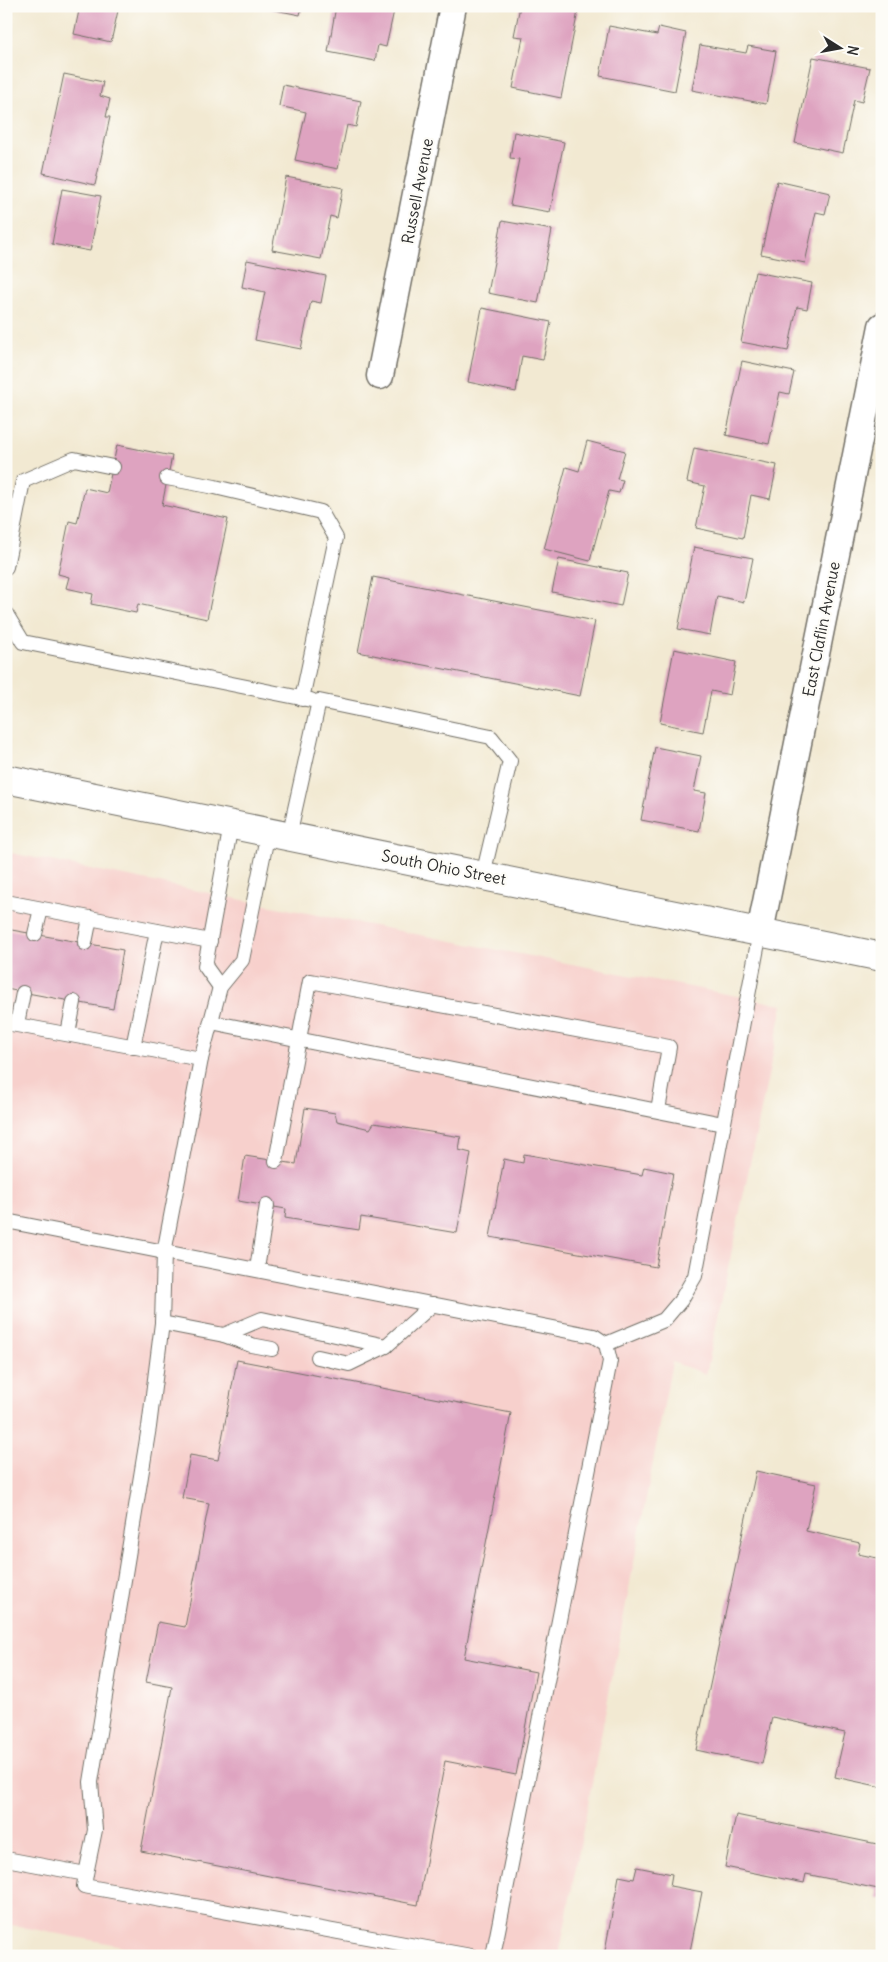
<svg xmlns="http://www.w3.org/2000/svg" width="888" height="1962" font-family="Delius,sans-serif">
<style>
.built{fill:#f7d0cc}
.building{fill:#dea3c0}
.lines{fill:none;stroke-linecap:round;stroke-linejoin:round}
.lane-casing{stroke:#716e65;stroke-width:16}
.street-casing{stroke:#716e65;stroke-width:29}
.secondary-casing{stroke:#716e65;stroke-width:30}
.lane{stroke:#fff;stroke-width:14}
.street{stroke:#fff;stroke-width:26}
.secondary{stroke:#fff;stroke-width:28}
.labels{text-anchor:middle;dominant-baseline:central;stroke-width:4.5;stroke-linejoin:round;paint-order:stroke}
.street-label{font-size:16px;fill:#2b2b2b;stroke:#fdfcf7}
</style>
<rect width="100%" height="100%" fill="#fdfcf7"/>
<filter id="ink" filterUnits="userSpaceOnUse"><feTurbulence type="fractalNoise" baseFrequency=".02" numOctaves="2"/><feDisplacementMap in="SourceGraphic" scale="10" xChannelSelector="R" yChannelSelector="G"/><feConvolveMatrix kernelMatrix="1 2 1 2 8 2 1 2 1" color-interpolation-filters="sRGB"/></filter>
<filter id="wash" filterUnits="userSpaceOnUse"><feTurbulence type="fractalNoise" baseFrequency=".0096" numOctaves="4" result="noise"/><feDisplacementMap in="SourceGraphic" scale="20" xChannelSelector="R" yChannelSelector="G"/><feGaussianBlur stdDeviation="1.12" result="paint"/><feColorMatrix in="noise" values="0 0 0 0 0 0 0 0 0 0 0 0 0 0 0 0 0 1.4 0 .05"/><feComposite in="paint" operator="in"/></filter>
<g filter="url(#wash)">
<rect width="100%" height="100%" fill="#f2e9d2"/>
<!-- built -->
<polygon class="built" points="6,852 292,910 783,1005 706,1374 672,1362 559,1956 176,1956 6,1924"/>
<g id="blocks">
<!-- building -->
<g class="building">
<polygon points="80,6 119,6 111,42 74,34"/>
<polygon points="255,6 302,6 300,15"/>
<polygon points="336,6 395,6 386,47 378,45 375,61 328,52"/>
<polygon points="520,6 553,6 578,11 561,98 513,88 523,37 514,36"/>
<polygon points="609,26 657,35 659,27 686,33 675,91 600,76"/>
<polygon points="700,45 746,53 748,46 776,51 766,104 692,90"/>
<polygon points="813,57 870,68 862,102 854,100 843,153 795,143"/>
<polygon points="64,74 103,82 100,96 110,99 106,117 110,117 95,185 43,173"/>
<polygon points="283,85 361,101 356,127 347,125 338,169 295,160 306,112 279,106"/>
<polygon points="514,132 564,142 550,212 510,205 519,159 510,158"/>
<polygon points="286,177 343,188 337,218 330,216 321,259 272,250"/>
<polygon points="777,181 830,193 825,214 816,212 805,263 761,254"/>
<polygon points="62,189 101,196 90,251 52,244"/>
<polygon points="502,221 552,230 538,303 488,293"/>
<polygon points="247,260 326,276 321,303 311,301 301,349 255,340 265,292 242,287"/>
<polygon points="755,272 812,283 807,309 797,307 788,351 741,342"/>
<polygon points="482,308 551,322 543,360 522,356 516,392 468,382"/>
<polygon points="742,361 794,372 789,394 780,392 769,444 726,435"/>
<polygon points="587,441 625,451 617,479 623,480 619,493 609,491 590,561 544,549 566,467 579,471"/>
<polygon points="117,445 172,456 162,505 228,519 207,619 138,604 136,613 91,604 93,594 66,588 69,577 58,574 69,521 77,523 85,488 107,493"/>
<polygon points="694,448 777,465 770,499 751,495 743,538 696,528 705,486 687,482"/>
<polygon points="694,547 753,558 744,602 717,596 710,635 678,629"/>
<polygon points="559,559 628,573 621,606 552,592"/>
<polygon points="373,577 595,621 580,696 358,652"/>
<polygon points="674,649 736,662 730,695 711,691 703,732 660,723"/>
<polygon points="655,747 701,756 694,791 706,793 699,831 641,820"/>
<polygon points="6,929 123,950 113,1009 6,989"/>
<polygon points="305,1108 335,1113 337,1121 370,1129 374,1123 461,1137 459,1150 471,1153 457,1233 361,1217 359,1230 285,1218 286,1209 238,1201 245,1156 296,1164"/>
<polygon points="524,1154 642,1175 644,1167 673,1173 656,1267 490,1237 504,1159 523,1163"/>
<polygon points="237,1360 511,1413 464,1658 536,1672 516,1775 445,1761 418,1905 141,1851 172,1687 146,1682 158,1622 185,1627 209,1503 182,1498 190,1455 218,1460"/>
<polygon points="756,1471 816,1484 806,1531 860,1543 858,1554 882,1559 882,1787 835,1777 845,1733 772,1717 762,1764 696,1750"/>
<polygon points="736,1815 882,1845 882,1899 877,1898 878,1889 806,1874 804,1883 725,1867"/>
<polygon points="637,1867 672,1874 670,1886 702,1892 689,1956 604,1956 619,1876 634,1879"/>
</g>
</g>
</g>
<g filter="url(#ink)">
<use href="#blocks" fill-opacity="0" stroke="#716e65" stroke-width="1"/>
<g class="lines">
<!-- lane casing -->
<g class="lane-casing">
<g id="lane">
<polyline points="167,478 215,487 321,512 336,538 302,699"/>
<polyline points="6,567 23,481 74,459 113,467"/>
<polyline points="6,614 23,642 311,700"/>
<polyline points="289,836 319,701 491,737 510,761 483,875"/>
<polyline points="6,902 210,941"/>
<polyline points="35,934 41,909"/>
<polyline points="85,943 90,918"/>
<polyline points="220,987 205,966 231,825"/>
<polyline points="211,1022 723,1124"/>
<polyline points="6,1023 201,1059"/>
<polyline points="17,1024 23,993"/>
<polyline points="68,1034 74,1002"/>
<polyline points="133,1047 157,931"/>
<polyline points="276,1161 310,981 669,1047 658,1110"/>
<polyline points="6,1221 594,1336 606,1344 610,1361 493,1956"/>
<polyline points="257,1269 267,1205"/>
<polyline points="162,1323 224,1335 251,1345 272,1349"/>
<polyline points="224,1335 262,1319 386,1346"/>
<polyline points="606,1344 664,1320 681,1300 695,1276 760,932"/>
<polyline points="318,1357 349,1364 386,1346 433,1304"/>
<polyline points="6,1859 86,1874 95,1830 91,1782 149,1427 162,1323 164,1253 201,1059 220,987 242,960 268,832"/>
<polyline points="86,1874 84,1886 471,1956"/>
</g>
</g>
<!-- street casing -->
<g class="street-casing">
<g id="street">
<polyline points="380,376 453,6"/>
<polyline points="760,932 882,326"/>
</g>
</g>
<!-- secondary casing -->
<g class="secondary-casing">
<polyline id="secondary" points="6,779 882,957"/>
</g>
<!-- lane -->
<use href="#lane" class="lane"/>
<!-- street -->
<use href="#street" class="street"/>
<!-- secondary -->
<use href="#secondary" class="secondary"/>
</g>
</g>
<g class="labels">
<!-- street labels -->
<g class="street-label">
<text transform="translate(417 191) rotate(-79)">Russell Avenue</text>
<text transform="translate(821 629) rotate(-79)">East Claflin Avenue</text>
<text transform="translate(444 867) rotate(11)">South Ohio Street</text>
</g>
</g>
<!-- margin -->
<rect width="888" height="1962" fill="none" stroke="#fdfcf7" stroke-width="25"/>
<!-- north arrow -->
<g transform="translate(840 48) rotate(101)" stroke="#fdfcf7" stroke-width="4" paint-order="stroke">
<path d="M0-4L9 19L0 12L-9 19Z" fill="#2b2b2b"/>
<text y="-8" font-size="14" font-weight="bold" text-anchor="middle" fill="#2b2b2b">N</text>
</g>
</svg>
